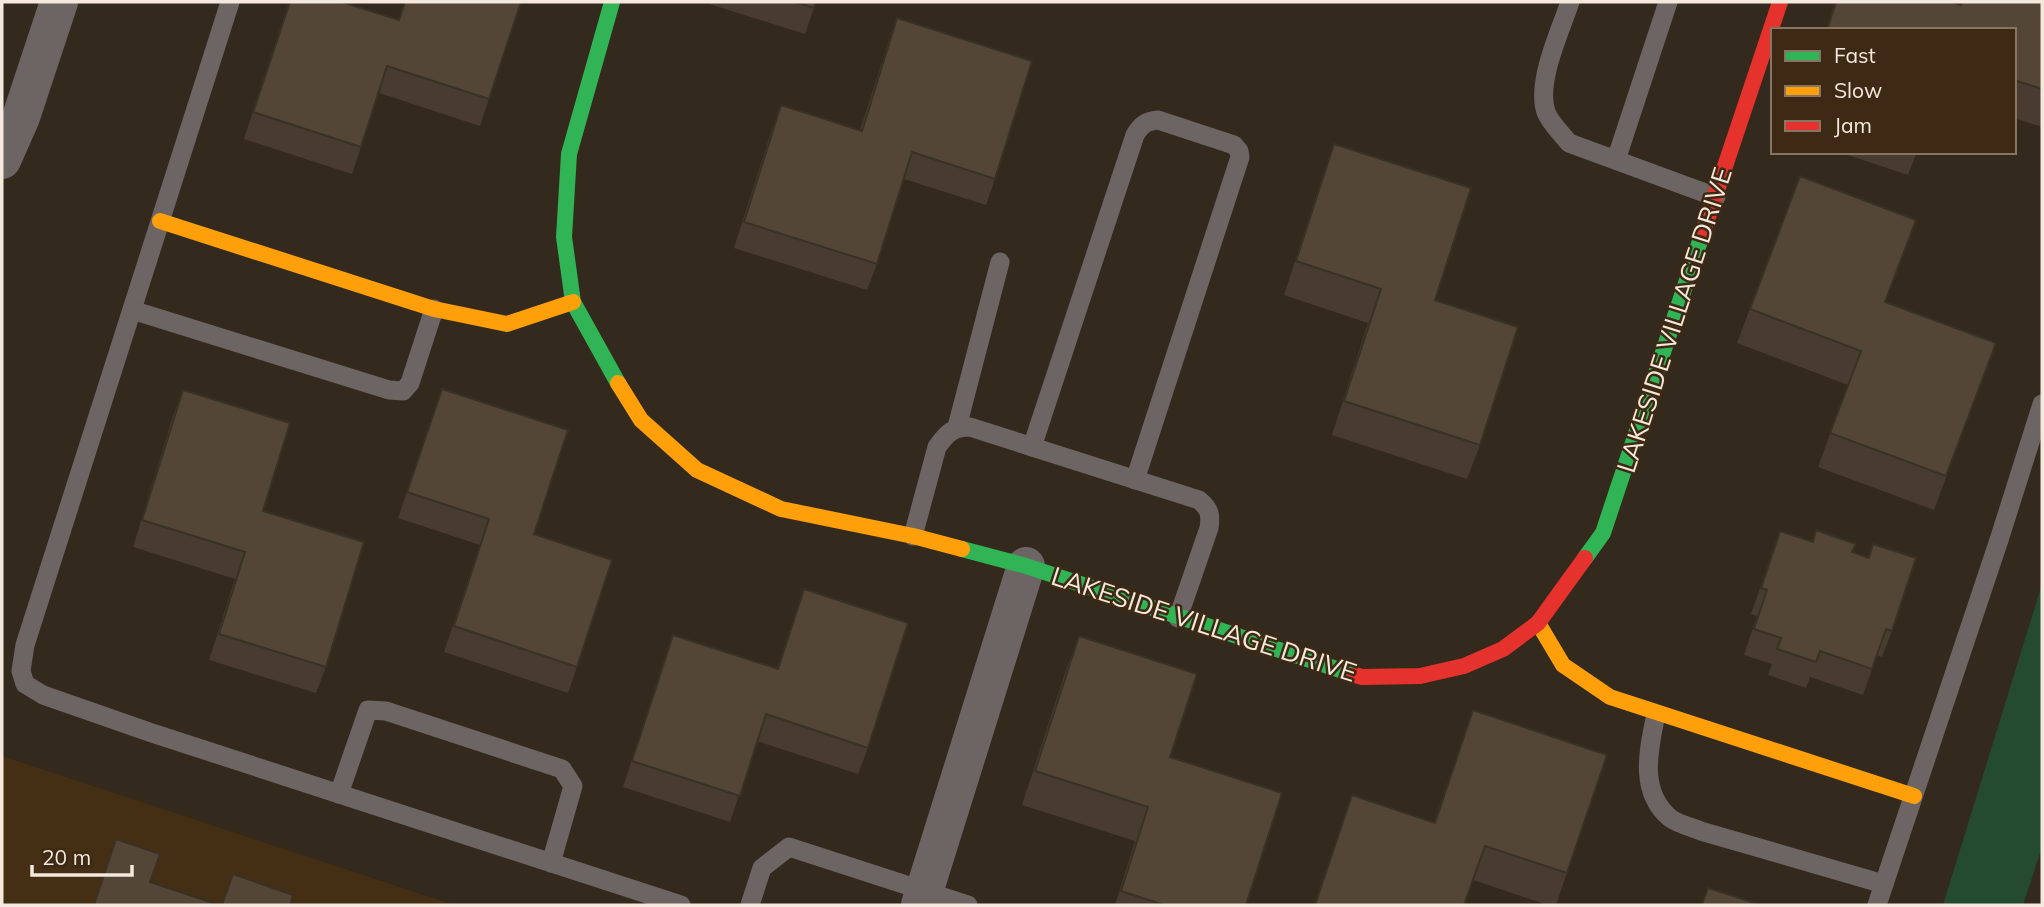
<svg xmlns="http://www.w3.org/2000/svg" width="2044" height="907" font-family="Mulish,sans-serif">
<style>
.built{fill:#442e14}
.green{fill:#244b2d}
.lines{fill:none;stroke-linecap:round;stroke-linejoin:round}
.lane{stroke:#6d6563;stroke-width:19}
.street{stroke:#6d6563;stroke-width:38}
.fast{stroke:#30b455;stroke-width:16}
.slow{stroke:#ff9f0a;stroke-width:16}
.jam{stroke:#e5322d;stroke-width:16}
.wall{fill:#473c2f}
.building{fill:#534637;stroke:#3a3126;stroke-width:2}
.labels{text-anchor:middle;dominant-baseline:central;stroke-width:5;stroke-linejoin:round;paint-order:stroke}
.street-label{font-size:26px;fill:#f5e8dc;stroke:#3d2914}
</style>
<rect width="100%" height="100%" fill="#34291d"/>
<!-- built -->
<polygon class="built" points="2,756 451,904 2,905"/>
<!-- green -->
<polygon class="green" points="2042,584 2042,847 2023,905 1943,905"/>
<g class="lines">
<!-- lane -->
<g class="lane">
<polyline points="230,2 25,645 21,671 25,684 43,695 152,733 681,905"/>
<path d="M 1570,2 C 1560,32 1536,82 1546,112 C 1550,123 1562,134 1569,143 L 1716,197"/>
<polyline points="1616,160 1668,2"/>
<polyline points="132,310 389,390 403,391 410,383 434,309"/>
<polyline points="957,427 1000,262"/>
<path d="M 1032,447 L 1135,135 C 1141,125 1146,121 1158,120 L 1234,145 L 1239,151 L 1240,157 L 1135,480"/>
<path d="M 913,536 L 937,447 C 947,433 953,427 970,427 L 1199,500 C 1210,509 1211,515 1209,528 L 1178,618"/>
<path d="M 1656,714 C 1649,749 1638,791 1670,818 C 1678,824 1691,827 1701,831 L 1884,884"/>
<polyline points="339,794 368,710 386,711 562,769 573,786 551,863"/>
<polyline points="750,905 762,868 789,847 968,905"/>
<polyline points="1877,905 1999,540 2042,404"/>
</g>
<!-- street -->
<g class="street">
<polyline points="2,160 21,117 59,2"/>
<polyline points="920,905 1026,566"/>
</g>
<!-- fast -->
<g class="fast">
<polyline points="612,2 569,154 564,237 573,302 618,383"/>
<polyline points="962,549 1026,566 1355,675"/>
<polyline points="1585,558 1603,533 1704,229"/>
</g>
<!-- slow -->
<g class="slow">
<polyline points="160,221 434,309 507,324 573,302"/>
<polyline points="618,383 641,420 697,470 781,509 913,536 962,549"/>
<polyline points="1538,623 1563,665 1610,697 1914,796"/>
</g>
<!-- jam -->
<g class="jam">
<polyline points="1704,229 1780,2"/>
<polyline points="1355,675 1362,677 1420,676 1464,666 1503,649 1538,623 1585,558"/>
</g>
</g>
<!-- wall -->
<g class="wall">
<polygon points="289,2 342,2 398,20 405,2 521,2 480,126 379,93 352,174 244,139"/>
<polygon points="703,2 816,2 805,34"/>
<polygon points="1835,2 1952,2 1960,4 1960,2 2042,2 2042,127 2014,118 2014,30 1826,30"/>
<polygon points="897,18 995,179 986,205 904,179 877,264 867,290 734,248 771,132 781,105 860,130 888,44"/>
<polygon points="1334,144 1435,300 1480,445 1467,479 1332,435 1368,323 1284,295 1322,178"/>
<polygon points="1839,152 1917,152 1908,175"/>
<polygon points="1800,176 1886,302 1996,343 1934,510 1818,467 1848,385 1737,343"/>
<polygon points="442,389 534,534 577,667 568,693 444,652 480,545 398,518"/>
<polygon points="183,390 263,511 326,667 316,693 209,660 235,579 133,547 173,416"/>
<polygon points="1816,530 1852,552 1868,558 1873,544 1892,631 1882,657 1877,655 1863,695 1810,677 1806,688 1768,675 1772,664 1744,655 1757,616 1751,614 1780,531 1812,542"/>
<polygon points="804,589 868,748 858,774 757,741 730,822 623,787 673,635 777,668"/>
<polygon points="1079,636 1170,757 1246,905 1115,905 1135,841 1022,805 1066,670"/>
<polygon points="1473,710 1567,873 1556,905 1548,905 1473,880 1464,905 1314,905 1352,795 1434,823"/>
</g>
<!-- building -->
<g class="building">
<polygon points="290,2 342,2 399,20 405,2 521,2 489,99 387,66 361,147 253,112"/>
<polygon points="795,2 816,2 814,8"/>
<polygon points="1836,2 1952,2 1961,5 1962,2 2042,2 2042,89 2014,80 2014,30 1827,30"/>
<polygon points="897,18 1032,61 995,179 912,152 877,264 744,222 781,105 862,131"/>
<polygon points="1334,144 1471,188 1435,300 1518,327 1480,445 1344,401 1381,289 1296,261"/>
<polygon points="1800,176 1916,220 1885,302 1996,343 1946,476 1830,433 1861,351 1750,309"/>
<polygon points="442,389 568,430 534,534 612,560 577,667 454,626 489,519 407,492"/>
<polygon points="183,390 290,423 263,511 364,542 326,667 219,634 245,552 142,520"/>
<polygon points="1816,530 1856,544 1852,552 1869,558 1873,544 1916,558 1892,631 1886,629 1872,669 1820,651 1816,662 1777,649 1781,638 1754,629 1767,590 1761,588 1780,531 1813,542"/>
<polygon points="804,589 908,623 868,748 766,714 740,796 632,761 673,635 778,669"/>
<polygon points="1079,636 1197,674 1170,757 1282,793 1246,905 1164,905 1121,891 1148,807 1035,771"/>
<polygon points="1473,710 1607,755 1567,873 1485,846 1464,905 1315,905 1352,795 1435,823"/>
<polygon points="116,839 160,854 150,882 219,905 94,905"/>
<polygon points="233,874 293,895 290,905 222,905"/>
<polygon points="1708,888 1761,905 1702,905"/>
</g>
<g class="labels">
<!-- street labels -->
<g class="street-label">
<text transform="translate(1674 320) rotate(-72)">LAKESIDE VILLAGE DRIVE</text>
<text transform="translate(1204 624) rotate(18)">LAKESIDE VILLAGE DRIVE</text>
</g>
</g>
<!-- border -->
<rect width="2044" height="907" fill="none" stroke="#f5e8dc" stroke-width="7"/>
<!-- legend -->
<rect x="1771" y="28" width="245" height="126" fill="#3d2914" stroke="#877564" stroke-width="2"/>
<rect x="1785" y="51" width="35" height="10" fill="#30b455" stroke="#877564" stroke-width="2"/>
<text x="1834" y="63" font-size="21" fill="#f5e8dc">Fast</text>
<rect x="1785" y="86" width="35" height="10" fill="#ff9f0a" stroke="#877564" stroke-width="2"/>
<text x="1834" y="98" font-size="21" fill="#f5e8dc">Slow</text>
<rect x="1785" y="121" width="35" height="10" fill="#e5322d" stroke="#877564" stroke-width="2"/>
<text x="1834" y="133" font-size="21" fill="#f5e8dc">Jam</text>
<!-- scale -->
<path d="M32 865v10h100v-10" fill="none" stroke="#f5e8dc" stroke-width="3.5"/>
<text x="42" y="865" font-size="21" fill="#f5e8dc" stroke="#3d2914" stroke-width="5" paint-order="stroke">20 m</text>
</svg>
